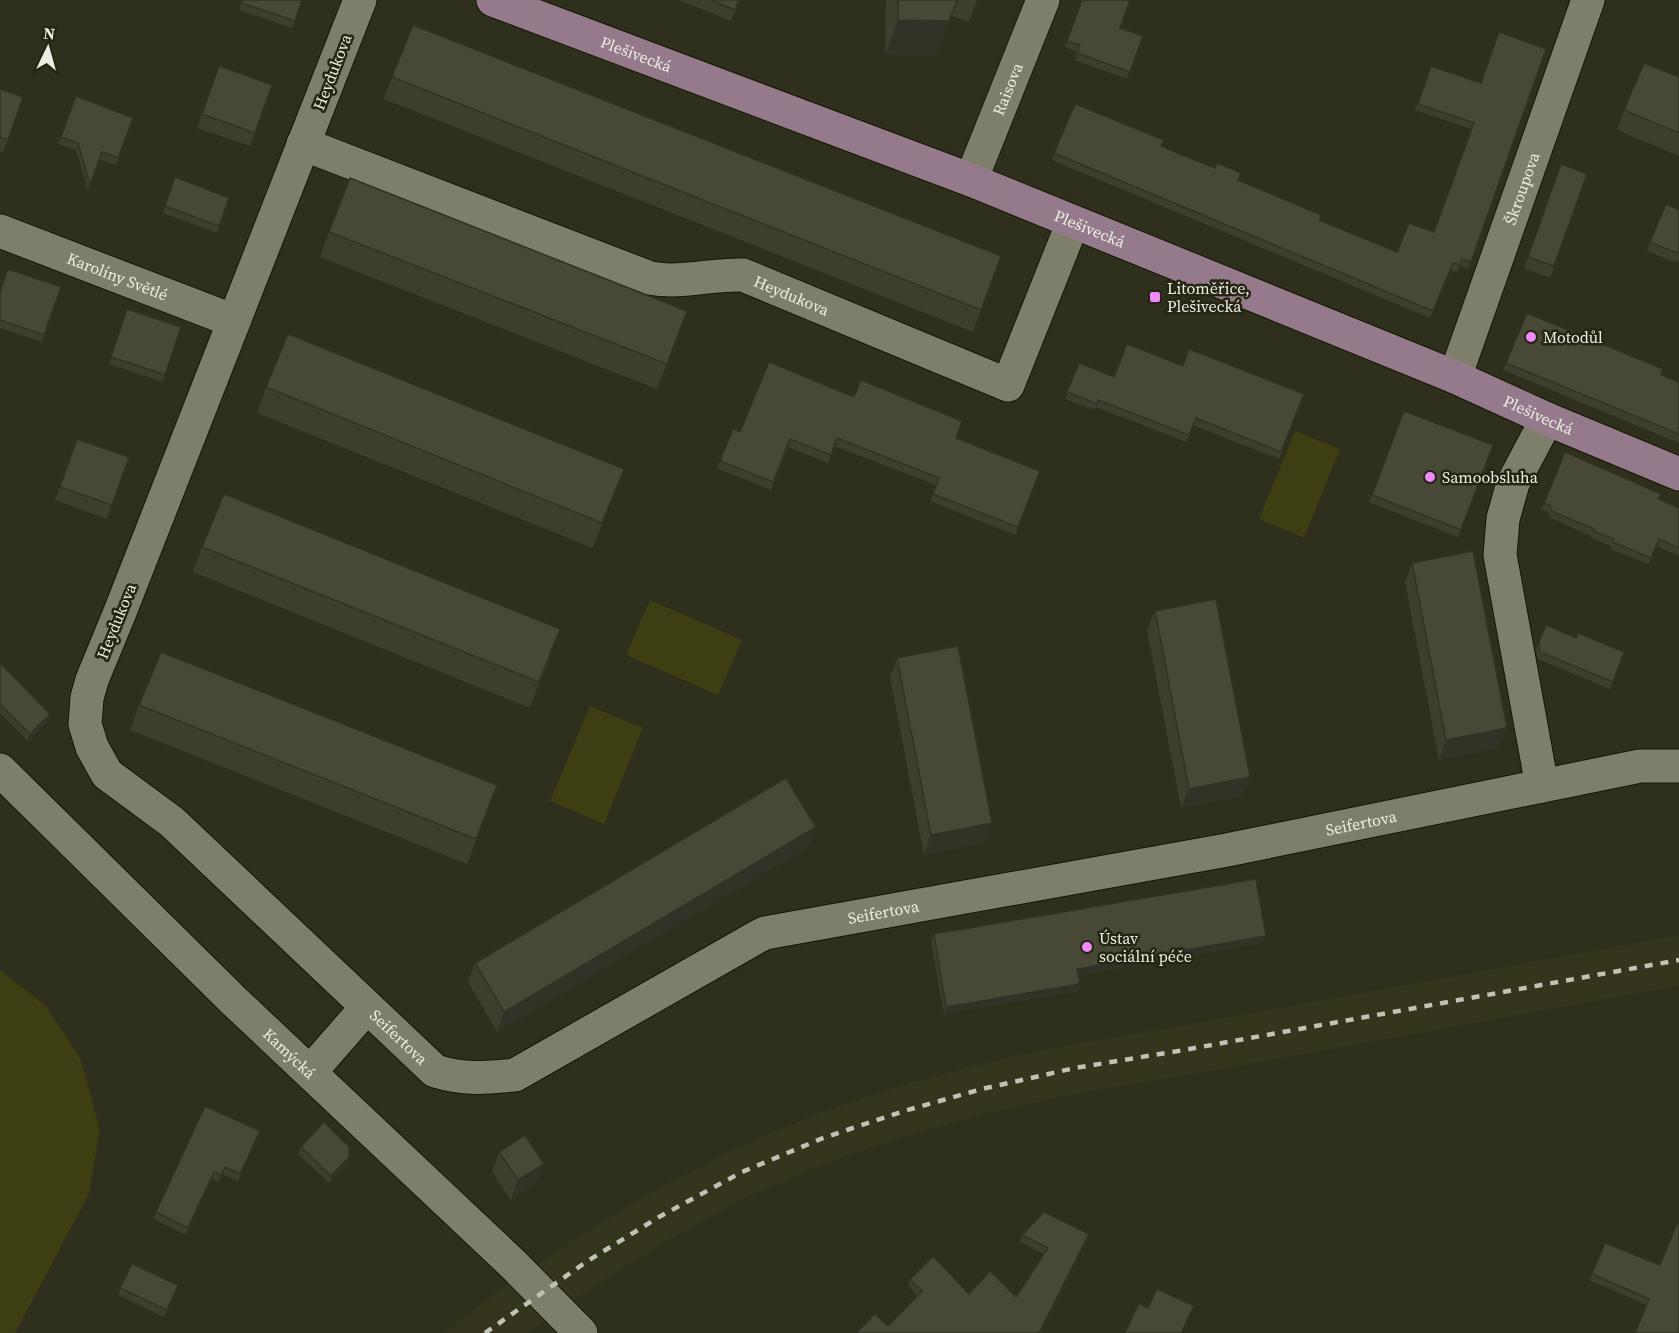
<svg xmlns="http://www.w3.org/2000/svg" width="1679" height="1333" font-family="'Source Serif 4',serif">
<style>
.built{fill:#34351c}
.green{fill:#3d3e11}
.lines{fill:none;stroke-linecap:round;stroke-linejoin:round}
.street-casing{stroke:#171707;stroke-width:35}
.secondary-casing{stroke:#171707;stroke-width:35}
.street{stroke:#7e7f6b;stroke-width:33}
.secondary{stroke:#947a8a;stroke-width:33}
.rail{stroke:#c1c2b6;stroke-width:4.5;stroke-dasharray:8 8;stroke-linecap:butt}
.wall{fill:#3d3f2e}
.shaded-wall{fill:#323326}
.building{fill:#474936;stroke:#323326;stroke-width:1.5}
.poi-dot{fill:#ee8bf8;stroke:#252514;stroke-width:2}
.labels{text-anchor:middle;dominant-baseline:central;stroke-width:5;stroke-linejoin:round;paint-order:stroke}
.street-label{font-size:16px;fill:#ecede2;stroke:#252514}
.poi-label{font-size:16px;fill:#ecede2;stroke:#252514;text-anchor:start}
</style>
<rect width="100%" height="100%" fill="#2e2f1d"/>
<!-- built -->
<polygon class="built" points="1679,935 1679,986 1188,1075 1080,1093 988,1113 911,1135 832,1161 752,1195 671,1238 600,1283 527,1333 444,1333 498,1291 572,1241 646,1195 731,1150 814,1115 897,1087 976,1065 1071,1044 1180,1026"/>
<!-- green -->
<g class="green">
<polygon points="1295,431 1340,449 1304,538 1259,519"/>
<polygon points="650,600 742,640 718,695 626,655"/>
<polygon points="590,706 643,728 604,824 550,801"/>
<polygon points="0,970 47,1007 81,1060 100,1130 89,1194 15,1333 0,1333"/>
</g>
<g class="lines">
<!-- street casing -->
<g class="street-casing">
<g id="street">
<path id="s1" d="M 360,0 L 120,612 L 92,680 L 87,698 L 85,724 L 92,747 L 107,774 L 172,822 L 435,1071 C 465,1080 484,1078 515,1075 L 757,937 L 765,933 L 1227,850 L 1640,766 L 1679,766"/>
<path id="s2" d="M 303,144 L 650,278 C 681,284 711,274 743,275 L 1008,385 L 1073,222"/>
<path id="s3" d="M 971,180 L 1043,0"/>
<path id="s4" d="M 0,231 L 234,321"/>
<path id="s5" d="M 1455,377 L 1588,0"/>
<path id="s6" d="M 0,770 L 233,1000 L 514,1265 L 581,1333"/>
<polyline points="1542,786 1500,555 1503,519 1513,483 1547,419"/>
<polyline points="311,1071 367,1007"/>
</g>
</g>
<!-- secondary casing -->
<g class="secondary-casing">
<g id="secondary">
<path id="s7" d="M 493,0 L 971,180 L 1455,377 L 1547,419 L 1679,474"/>
</g>
</g>
<!-- street -->
<use href="#street" class="street"/>
<!-- secondary -->
<use href="#secondary" class="secondary"/>
<!-- rail -->
<polyline class="rail" points="485,1333 586,1262 659,1217 742,1172 823,1138 904,1111 982,1089 1075,1068 1184,1050 1679,960"/>
</g>
<!-- wall -->
<g class="wall">
<polygon points="242,0 295,21 292,28 239,10"/>
<polygon points="679,0 740,0 731,21"/>
<polygon points="886,0 977,0 969,22 951,16 936,56 885,55"/>
<polygon points="1082,0 1120,28 1143,36 1127,79 1075,60 1077,52 1065,47"/>
<polygon points="219,66 272,85 250,146 197,128"/>
<polygon points="1431,66 1481,83 1471,262 1468,269 1460,266 1457,272 1450,270 1430,318 1052,160 1054,153 1161,146 1239,181 1320,220 1397,252 1434,232 1471,129 1415,110"/>
<polygon points="392,77 1001,256 973,332 384,99"/>
<polygon points="1679,77 1679,156 1617,130 1624,110"/>
<polygon points="0,89 23,97 3,153 0,152"/>
<polygon points="76,96 133,118 116,165 99,159 88,191 76,150 58,144"/>
<polygon points="1561,164 1587,174 1550,278 1524,268"/>
<polygon points="175,177 229,198 217,233 163,213"/>
<polygon points="1679,210 1679,262 1674,260 1674,262 1647,251 1650,242"/>
<polygon points="329,232 678,336 657,389 320,257"/>
<polygon points="61,287 42,342 0,328 0,291"/>
<polygon points="127,309 181,327 163,382 109,364"/>
<polygon points="1079,363 1114,377 1183,366 1304,394 1279,459 1193,425 1186,442 1096,407 1094,410 1065,399"/>
<polygon points="1506,363 1661,375 1679,382 1679,443 1503,370"/>
<polygon points="266,387 614,495 593,548 257,413"/>
<polygon points="1404,411 1493,445 1458,537 1369,502"/>
<polygon points="733,429 740,432 956,438 1040,471 1015,535 930,501 936,485 834,446 828,463 788,447 771,490 717,468"/>
<polygon points="77,439 129,457 107,519 55,500"/>
<polygon points="1659,499 1679,508 1679,556 1656,546 1649,564 1610,549 1611,546 1591,538 1591,536 1549,517 1548,512 1541,509 1544,503"/>
<polygon points="202,547 551,655 530,708 193,572"/>
<polygon points="1412,563 1507,728 1499,748 1439,760 1405,582"/>
<polygon points="1155,611 1250,777 1243,796 1181,808 1147,630"/>
<polygon points="1546,625 1576,638 1624,652 1610,689 1538,659 1536,649"/>
<polygon points="897,658 992,823 984,843 924,855 890,677"/>
<polygon points="0,663 48,721 28,741 0,713"/>
<polygon points="139,705 488,811 467,864 130,730"/>
<polygon points="809,847 497,1032 468,982 475,963"/>
<polygon points="934,934 1263,943 1078,975 1080,984 1077,991 944,1014 931,941"/>
<polygon points="257,1138 238,1181 222,1174 219,1182 212,1178 186,1235 154,1219 156,1212"/>
<polygon points="301,1147 349,1157 347,1164 329,1183 298,1154"/>
<polygon points="499,1152 544,1164 536,1183 511,1200 492,1172"/>
<polygon points="1022,1235 1086,1241 1040,1333 856,1333 888,1326 918,1296 908,1286 910,1279 969,1294 1016,1297 1044,1254 1020,1242"/>
<polygon points="1660,1265 1647,1305 1589,1280 1592,1274"/>
<polygon points="120,1288 176,1292 164,1317 118,1295"/>
</g>
<!-- shaded-wall -->
<g class="shaded-wall">
<polygon points="957,0 936,56 885,55 898,20"/>
<polygon points="624,469 614,495 593,548 602,523"/>
<polygon points="560,629 551,655 530,708 539,682"/>
<polygon points="50,714 48,721 28,741 30,734"/>
<polygon points="1507,728 1499,748 1439,760 1446,740"/>
<polygon points="1250,777 1243,796 1181,808 1189,789"/>
<polygon points="497,785 488,811 467,864 476,839"/>
<polygon points="992,823 984,843 924,855 931,835"/>
<polygon points="816,827 809,847 497,1032 504,1012"/>
<polygon points="1266,936 1263,943 1074,976 1077,969"/>
<polygon points="1080,984 1077,991 944,1014 946,1007"/>
<polygon points="349,1157 347,1164 329,1183 331,1176"/>
<polygon points="544,1164 536,1183 511,1200 518,1180"/>
<polygon points="214,1172 212,1178 186,1235 188,1228"/>
<polygon points="1089,1234 1086,1241 1040,1333 1039,1333"/>
</g>
<!-- building -->
<g class="building">
<polygon points="242,0 302,0 295,21 241,3"/>
<polygon points="711,0 739,0 735,10"/>
<polygon points="898,0 957,0 949,21 898,20"/>
<polygon points="1082,0 1130,0 1120,28 1143,36 1130,72 1077,53 1080,45 1067,41"/>
<polygon points="413,25 1001,256 981,310 392,77"/>
<polygon points="1499,32 1546,49 1471,262 1462,259 1460,265 1453,263 1433,311 1054,153 1075,104 1164,140 1161,146 1187,157 1215,168 1217,163 1241,173 1238,180 1321,215 1319,220 1397,252 1409,223 1434,232 1474,123 1418,104 1431,66 1481,83"/>
<polygon points="1644,63 1679,77 1679,133 1624,110"/>
<polygon points="219,66 272,85 255,133 202,114"/>
<polygon points="0,89 23,97 8,140 0,137"/>
<polygon points="76,96 133,118 118,158 102,152 90,185 78,143 61,137"/>
<polygon points="1561,164 1587,174 1554,266 1528,257"/>
<polygon points="175,177 229,198 219,226 165,206"/>
<polygon points="350,178 687,311 667,364 329,232"/>
<polygon points="1666,204 1679,210 1679,252 1677,252 1677,253 1650,242"/>
<polygon points="8,269 61,287 44,335 0,320 0,292"/>
<polygon points="127,309 181,327 165,375 111,357"/>
<polygon points="1527,313 1663,369 1661,375 1679,382 1679,434 1506,363"/>
<polygon points="288,334 624,469 602,523 266,387"/>
<polygon points="1127,344 1183,366 1189,349 1304,394 1281,452 1196,418 1189,435 1098,400 1097,404 1067,392 1079,363 1114,377"/>
<polygon points="769,362 854,397 861,380 962,421 956,438 1040,471 1018,527 933,494 939,478 837,438 831,455 790,439 773,482 720,461 733,429 740,432"/>
<polygon points="1404,411 1493,445 1461,530 1372,495"/>
<polygon points="77,439 129,457 112,505 60,487"/>
<polygon points="1565,452 1661,494 1658,499 1679,508 1679,548 1659,539 1651,558 1613,542 1614,539 1593,531 1594,529 1551,511 1550,505 1544,503"/>
<polygon points="224,494 560,629 539,682 202,547"/>
<polygon points="1473,551 1507,728 1446,740 1412,563"/>
<polygon points="1216,599 1250,777 1189,789 1155,611"/>
<polygon points="1546,625 1576,638 1578,633 1624,652 1613,682 1540,652 1539,642"/>
<polygon points="958,646 992,823 931,835 897,658"/>
<polygon points="161,652 497,785 476,839 139,705"/>
<polygon points="0,663 50,714 30,734 0,704"/>
<polygon points="786,778 816,827 504,1012 475,963"/>
<polygon points="1256,879 1266,936 1077,969 1080,984 946,1007 934,934"/>
<polygon points="205,1106 260,1131 240,1174 225,1167 221,1175 214,1172 188,1228 156,1212"/>
<polygon points="324,1122 349,1147 349,1157 331,1176 301,1147"/>
<polygon points="525,1135 544,1164 518,1180 499,1152"/>
<polygon points="1044,1212 1089,1234 1039,1333 856,1333 875,1314 888,1326 922,1291 910,1279 933,1256 969,1294 990,1271 1016,1297 1048,1248 1022,1235"/>
<polygon points="1679,1219 1679,1333 1635,1333 1649,1299 1592,1274 1605,1243 1660,1265"/>
<polygon points="132,1264 178,1285 167,1310 120,1288"/>
<polygon points="1157,1289 1194,1306 1181,1333 1125,1333 1139,1303 1148,1308"/>
</g>
<!-- markers -->
<g class="poi-dot">
<rect x="1149" y="291" width="12" height="12" rx="3"/>
<circle cx="1531" cy="337" r="6"/>
<circle cx="1430" cy="477" r="6"/>
<circle cx="1087" cy="947" r="6"/>
</g>
<g class="labels">
<!-- street labels -->
<g class="street-label">
<text stroke="none"><textPath href="#s7" startOffset="153">Plešivecká</textPath></text>
<text transform="translate(332 72) rotate(-69)">Heydukova</text>
<text stroke="none"><textPath href="#s3" startOffset="98">Raisova</textPath></text>
<text stroke="none"><textPath href="#s5" startOffset="200">Škroupova</textPath></text>
<text stroke="none"><textPath href="#s7" startOffset="639">Plešivecká</textPath></text>
<text stroke="none"><textPath href="#s4" startOffset="126">Karolíny Světlé</textPath></text>
<text stroke="none"><textPath href="#s2" startOffset="518">Heydukova</textPath></text>
<text stroke="none"><textPath href="#s7" startOffset="1125">Plešivecká</textPath></text>
<text transform="translate(116 621) rotate(-68)">Heydukova</text>
<text stroke="none"><textPath href="#s1" startOffset="2248">Seifertova</textPath></text>
<text stroke="none"><textPath href="#s1" startOffset="1762">Seifertova</textPath></text>
<text stroke="none"><textPath href="#s1" startOffset="1224">Seifertova</textPath></text>
<text stroke="none"><textPath href="#s6" startOffset="405">Kamýcká</textPath></text>
</g>
<!-- poi labels -->
<g class="poi-label">
<text x="1167" y="288">Litoměřice,<tspan x="1167" dy="18">Plešivecká</tspan></text>
<text x="1543" y="337">Motodůl</text>
<text x="1442" y="477">Samoobsluha</text>
<text x="1099" y="938">Ústav<tspan x="1099" dy="18">sociální péče</tspan></text>
</g>
</g>
<!-- north arrow -->
<g transform="translate(48 48) rotate(5)" stroke="#252514" stroke-width="4.5" paint-order="stroke">
<path d="M0-4.5L10 22L0 15L-10 22Z" fill="#ecede2"/>
<text y="-9" font-size="16" font-weight="bold" text-anchor="middle" fill="#ecede2">N</text>
</g>
</svg>
